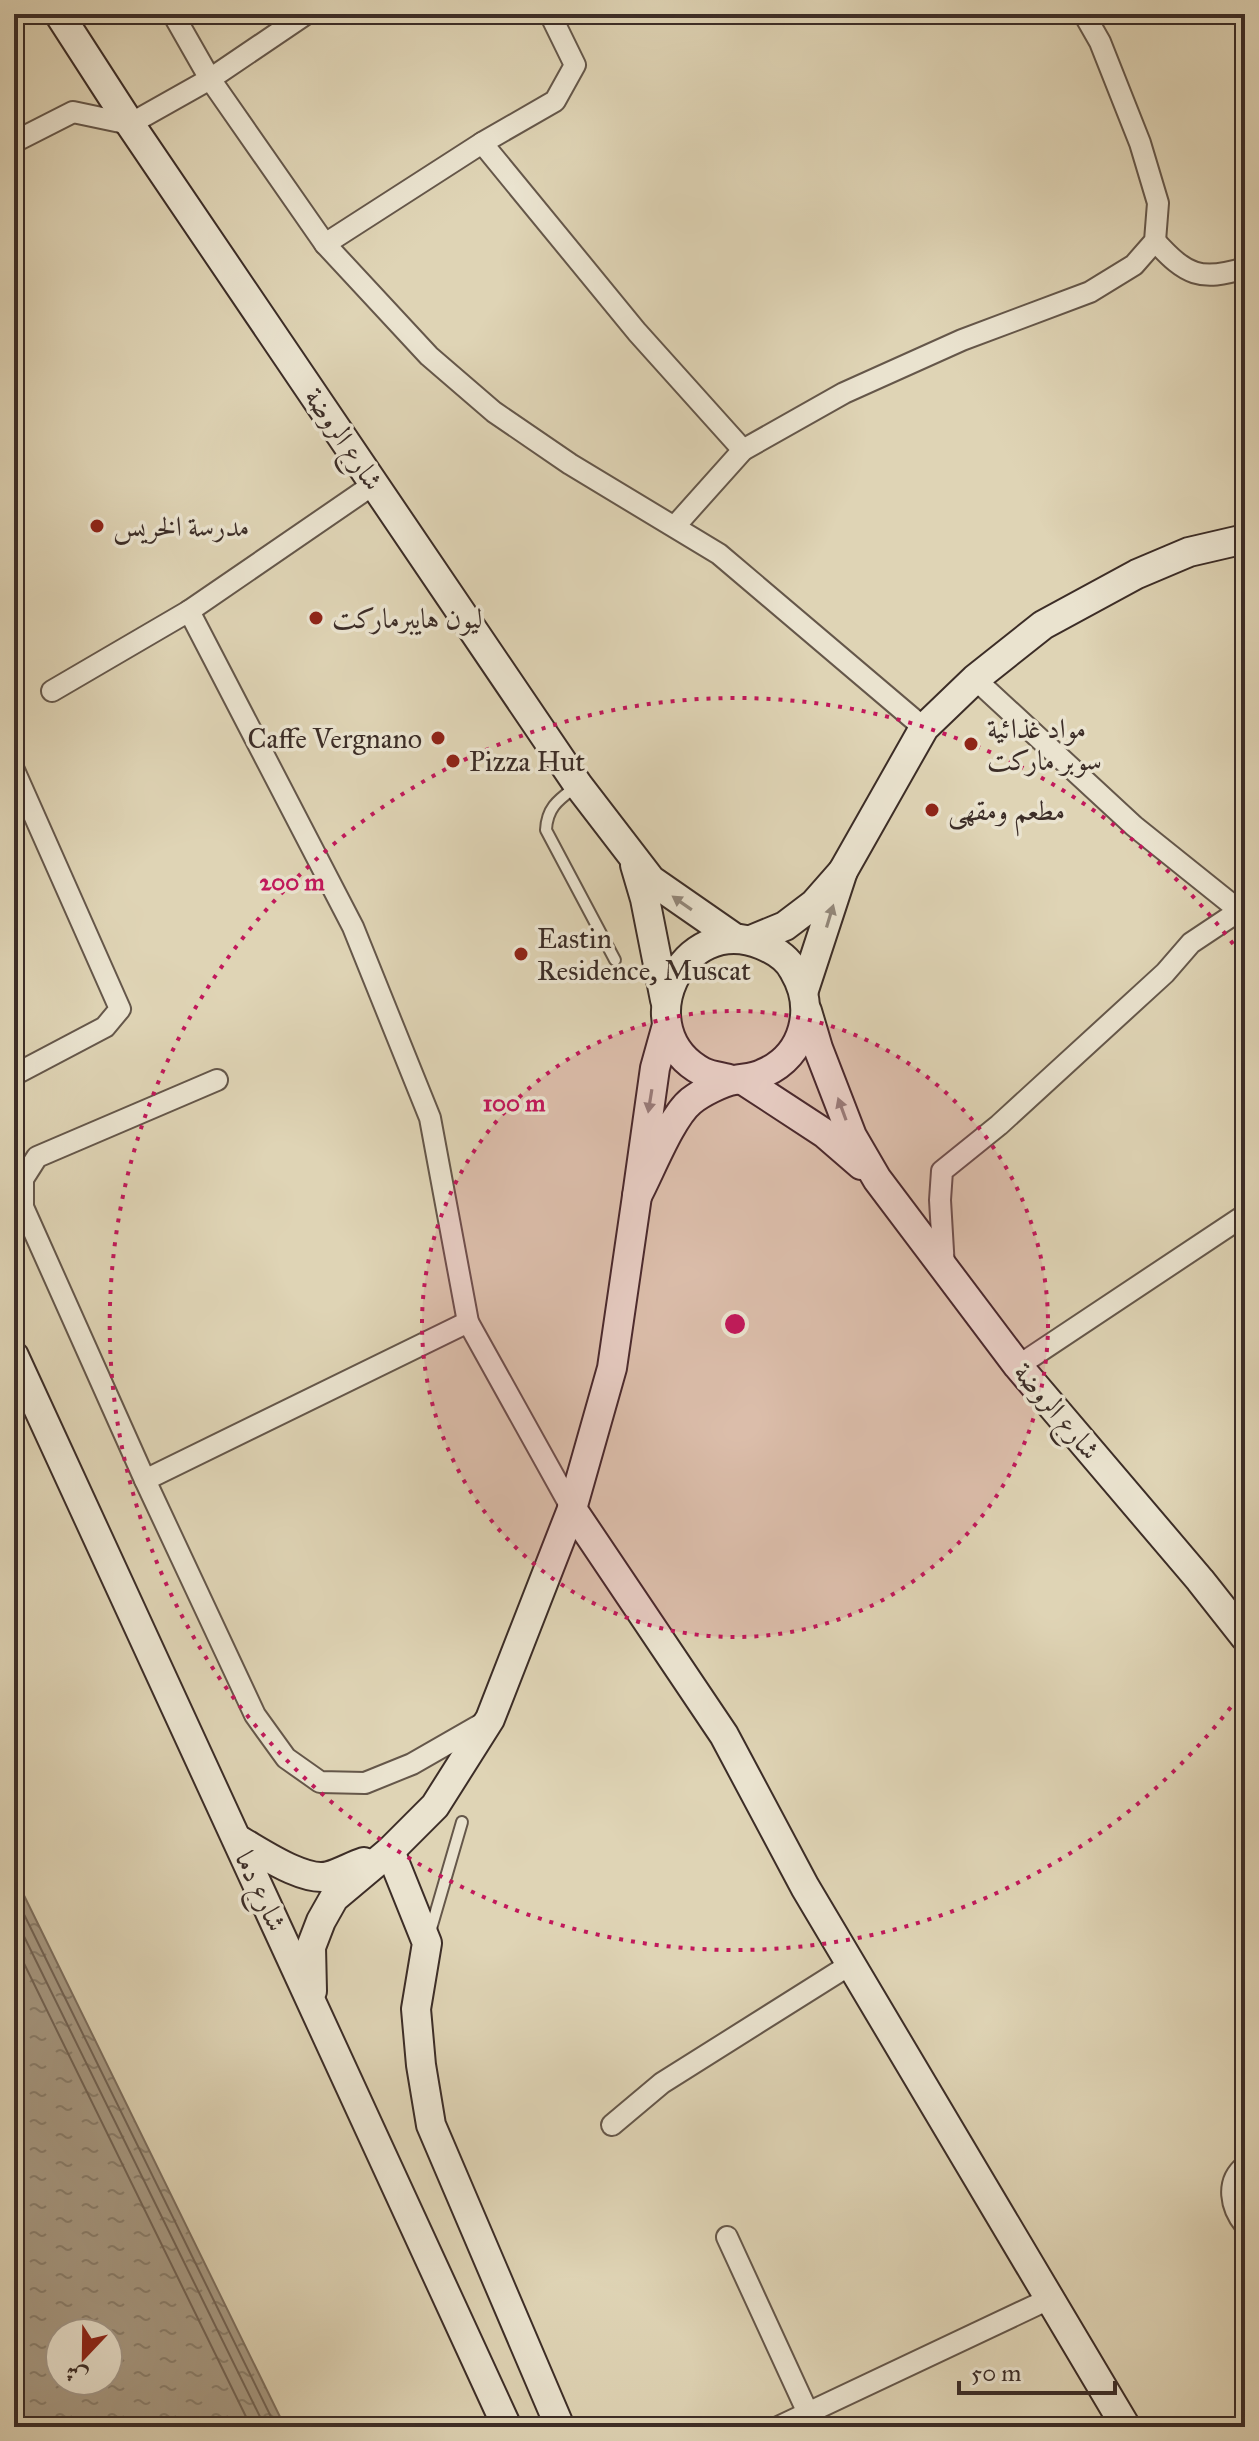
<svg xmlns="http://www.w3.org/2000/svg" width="1259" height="2441" font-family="'IM FELL Great Primer',Amiri,serif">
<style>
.water{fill:url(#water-ripples);stroke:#7d6f5f;stroke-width:2;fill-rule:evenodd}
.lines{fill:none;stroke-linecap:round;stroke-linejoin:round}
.shore{stroke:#726456;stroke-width:2}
.lane-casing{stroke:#65574a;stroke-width:14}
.street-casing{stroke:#65574a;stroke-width:24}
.secondary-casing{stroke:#3c2d27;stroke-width:32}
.lane{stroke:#eae3cf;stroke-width:10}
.street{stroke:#eae3cf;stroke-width:20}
.secondary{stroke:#eae3cf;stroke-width:28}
.oneway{fill:#93887b}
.ring{fill:none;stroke:#c2185b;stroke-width:4;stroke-dasharray:4 8}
.poi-dot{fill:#8f2418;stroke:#eae3cf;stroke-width:3}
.labels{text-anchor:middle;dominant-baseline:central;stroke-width:7;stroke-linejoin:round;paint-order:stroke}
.street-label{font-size:28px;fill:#3c2d27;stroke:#eae3cf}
.poi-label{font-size:28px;fill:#3c2d27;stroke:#eae3cf;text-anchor:start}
.centre{fill:#c2185b;stroke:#eae3cf;stroke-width:4}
.ring-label{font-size:24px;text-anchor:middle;font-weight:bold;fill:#c2185b;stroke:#eae3cf;stroke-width:7;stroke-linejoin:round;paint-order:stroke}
</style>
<defs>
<pattern id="water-ripples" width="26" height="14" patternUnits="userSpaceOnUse" patternTransform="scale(2)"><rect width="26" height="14" fill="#a89b85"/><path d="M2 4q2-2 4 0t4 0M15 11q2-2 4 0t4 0" fill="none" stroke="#8a7f6d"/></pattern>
</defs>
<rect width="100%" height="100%" fill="#dfd4b5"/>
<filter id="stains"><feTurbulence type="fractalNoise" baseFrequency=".0025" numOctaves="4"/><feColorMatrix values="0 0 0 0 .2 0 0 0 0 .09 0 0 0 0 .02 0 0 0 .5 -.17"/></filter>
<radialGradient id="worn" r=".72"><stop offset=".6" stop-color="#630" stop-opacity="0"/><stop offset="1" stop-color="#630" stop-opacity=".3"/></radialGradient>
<!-- water -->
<path class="water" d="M 14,1875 L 285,2427 L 14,2427 ZM 60,2333 L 108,2333 L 108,2381 L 60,2381 Z"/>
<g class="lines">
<!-- shore -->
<g class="shore">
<polyline points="14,1894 276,2427"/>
<polyline points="14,1916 265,2427"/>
<polyline points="14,1943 251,2427"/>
</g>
<!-- lane casing -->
<g class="lane-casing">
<g id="lane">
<path d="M 578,785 C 560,799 547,806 546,830 L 615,960"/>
<polyline points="430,1932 462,1822"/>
</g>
</g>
<!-- street casing -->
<g class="street-casing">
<g id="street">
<polyline points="173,14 210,79 325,244 429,356 494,412 570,464 719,554 924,728"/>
<polyline points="14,142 73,112 130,124 210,79 306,14"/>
<polyline points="482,143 637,332 743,450"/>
<path d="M 1155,241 C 1186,275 1200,282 1245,268"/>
<polyline points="325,244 482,143 555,101 575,65 550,14"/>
<polyline points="675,526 743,450 844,393 962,340 1090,292 1134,265 1155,241 1158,203 1140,143 1100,42 1084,14"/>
<polyline points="189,611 353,927 430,1118 468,1322 572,1509"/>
<polyline points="975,679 1134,826 1240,911 1245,920"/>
<polyline points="52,691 189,611 374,484"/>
<polyline points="14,770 120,1009 105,1027 14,1075"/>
<polyline points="217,1080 37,1157 23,1179 23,1207 145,1480 255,1715 286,1758 320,1782 365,1783 412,1764 487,1721"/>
<polyline points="944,1268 940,1200 942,1171 999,1125 1165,973 1191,943 1245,907"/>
<polyline points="1018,1366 1245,1215"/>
<polyline points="145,1480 468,1322"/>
<polyline points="612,2125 662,2083 851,1964"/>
<path d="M 1245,2166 C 1225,2182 1231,2208 1245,2225"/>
<polyline points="727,2237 808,2413"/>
<polyline points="778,2427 1049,2299"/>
</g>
</g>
<!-- secondary casing -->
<g class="secondary-casing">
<g id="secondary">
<polyline points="59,14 130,124 578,785 651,880 736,939"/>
<polyline points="635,865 645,899 665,1000"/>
<polyline points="843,871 924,728 975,679 1043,625 1137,574 1189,552 1245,539"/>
<polyline points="751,940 785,926 814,904 843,871 804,990"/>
<polyline points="807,1011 818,1048 852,1136 877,1179 1018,1366 1200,1580 1245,1637"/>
<path d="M 667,1025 L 655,1068 L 637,1196 C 650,1172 671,1117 691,1101 C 701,1093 722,1082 735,1080 C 745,1078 755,1078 764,1073 C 805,1055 816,1008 794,971 C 788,959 774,950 762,945 C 681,911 626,1031 703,1072 C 711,1076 723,1077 732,1080"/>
<polyline points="743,1080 824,1133 861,1165"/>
<polyline points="14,1356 507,2427"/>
<polyline points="572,1509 724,1735 805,1887 1126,2427"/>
<path d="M 237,1839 C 259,1851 304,1883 329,1876 C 340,1873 352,1866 364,1862"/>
<polyline points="390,1851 427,1943 416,2009 421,2065 431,2125 560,2427"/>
<polyline points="312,1991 311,1947 321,1921 334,1898 390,1851 435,1806 490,1719 572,1509 612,1368 637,1196"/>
</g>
</g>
<!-- lane -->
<use href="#lane" class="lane"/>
<!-- street -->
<use href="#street" class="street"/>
<!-- secondary -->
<use href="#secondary" class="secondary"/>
</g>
<!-- one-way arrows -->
<defs><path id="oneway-solid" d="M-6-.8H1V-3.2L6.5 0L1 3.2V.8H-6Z" transform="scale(2)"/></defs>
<g class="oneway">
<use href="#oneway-solid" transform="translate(682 903) rotate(-145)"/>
<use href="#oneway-solid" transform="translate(830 916) rotate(-73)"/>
<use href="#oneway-solid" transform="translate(650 1101) rotate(99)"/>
<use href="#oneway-solid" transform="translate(842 1109) rotate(-110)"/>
</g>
<!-- distance rings -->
<circle cx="735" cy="1324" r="313" fill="#c2185b" fill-opacity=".12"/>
<g class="ring">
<circle cx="735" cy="1324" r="313"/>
<path d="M1245 1688A626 626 0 1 1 1245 960"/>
</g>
<!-- markers -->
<g class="poi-dot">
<circle cx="97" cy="526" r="8"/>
<circle cx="316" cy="618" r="8"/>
<circle cx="438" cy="738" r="8"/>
<circle cx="971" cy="744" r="8"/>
<circle cx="453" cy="761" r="8"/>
<circle cx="932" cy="810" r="8"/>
<circle cx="521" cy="954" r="8"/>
</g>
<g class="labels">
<!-- street labels -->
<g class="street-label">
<text transform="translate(344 439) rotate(56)">شارع الروضة</text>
<text transform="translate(1057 1411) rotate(50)">شارع الروضة</text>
<text transform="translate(261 1891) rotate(65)">شارع دما</text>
</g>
<!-- poi labels -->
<g class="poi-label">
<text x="113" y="526">مدرسة الخريس</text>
<text x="332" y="618">ليون هايبرماركت</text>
<text x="987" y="728">مواد غذائية<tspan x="987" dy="32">سوبر ماركت</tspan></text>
<text x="422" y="738" text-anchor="end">Caffe Vergnano</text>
<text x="469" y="761">Pizza Hut</text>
<text x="948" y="810">مطعم ومقهى</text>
<text x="537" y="938">Eastin<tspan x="537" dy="32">Residence, Muscat</tspan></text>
</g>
</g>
<circle cx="735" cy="1324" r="12" class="centre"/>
<g class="ring-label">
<text x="292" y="890">200 m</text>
<text x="514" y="1111">100 m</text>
</g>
<!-- margin -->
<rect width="1259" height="2441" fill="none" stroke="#dfd4b5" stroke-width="48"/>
<rect x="16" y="16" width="1227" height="2409" fill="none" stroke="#3c2d27" stroke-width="4"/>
<rect x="24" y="24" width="1211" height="2393" fill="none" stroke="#3c2d27" stroke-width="2"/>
<!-- north arrow -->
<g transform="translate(84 2357) rotate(202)"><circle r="38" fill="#eae3cf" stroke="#a49a8c" stroke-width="2"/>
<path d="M0-6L14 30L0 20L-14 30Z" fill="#8f2418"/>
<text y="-12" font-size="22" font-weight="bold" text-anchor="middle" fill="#3c2d27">ش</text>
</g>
<!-- scale -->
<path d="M959 2381v12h156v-12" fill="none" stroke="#3c2d27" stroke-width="4"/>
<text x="971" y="2381" font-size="24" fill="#3c2d27" stroke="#eae3cf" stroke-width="6" paint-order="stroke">50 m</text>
<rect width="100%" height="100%" filter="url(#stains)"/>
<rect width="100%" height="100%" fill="url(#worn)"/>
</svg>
